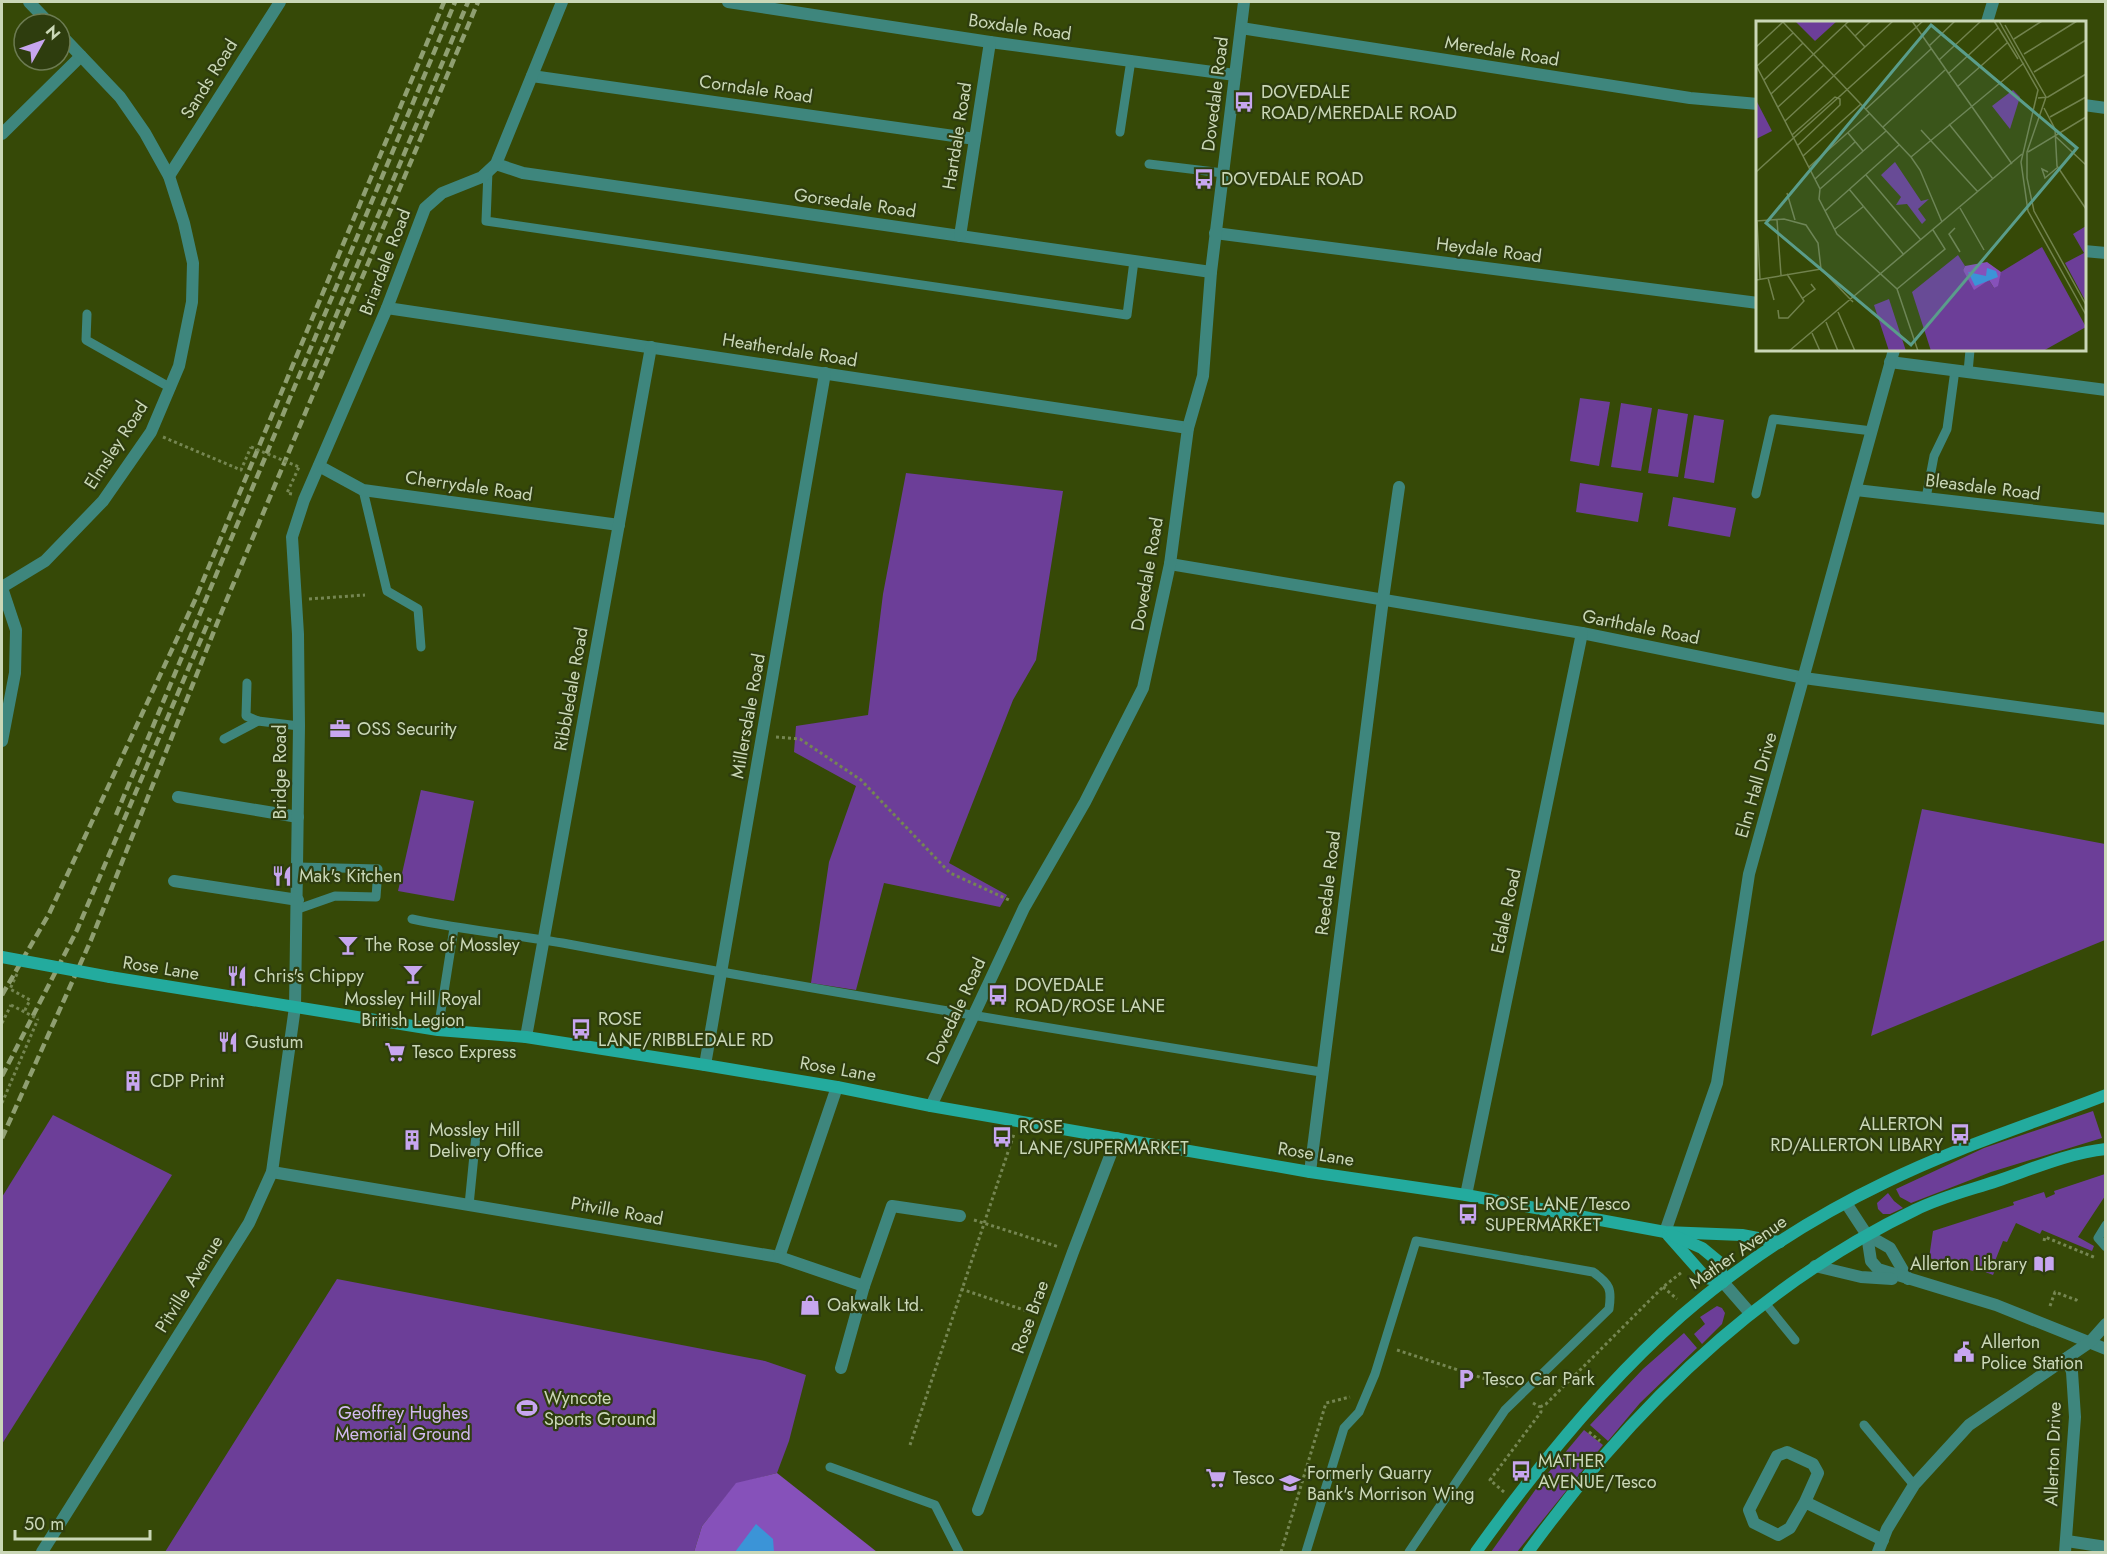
<svg xmlns="http://www.w3.org/2000/svg" width="2107" height="1554" font-family="Jost,sans-serif">
<style>
.green{fill:#6c3e98}
.forest{fill:#8651ba}
.water{fill:#3b94d7}
.lines{fill:none;stroke-linecap:round;stroke-linejoin:round}
.path{stroke:#758652;stroke-width:3;stroke-dasharray:3 3;stroke-linecap:butt}
.lane{stroke:#3e867d;stroke-width:9}
.street{stroke:#3e867d;stroke-width:12}
.secondary{stroke:#23ab9e;stroke-width:12}
.rail{stroke:#8f9f71;stroke-width:4.5;stroke-dasharray:9 4.5;stroke-linecap:butt}
.path-bridge{stroke:#758652;stroke-width:3;stroke-dasharray:3 3;stroke-linecap:butt}
.secondary-bridge{stroke:#23ab9e;stroke-width:12}
.labels{text-anchor:middle;dominant-baseline:central;stroke-width:4.5;stroke-linejoin:round;paint-order:stroke}
.street-label{font-size:18px;fill:#cad7b7;stroke:#2e3d0e}
.poi-label{font-size:18px;fill:#cad7b7;stroke:#2e3d0e;text-anchor:start}
.park-label{font-size:18px;fill:#d2baf0;stroke:#2e3d0e}
.inset-road{fill:none;stroke:#71824d;stroke-width:1.5}
.view{fill:#5a9d8b;fill-opacity:0.15;stroke:#5a9d8b;stroke-width:3}
.inset-edge{fill:none;stroke:#cad7b7;stroke-width:3}
</style>
<rect width="100%" height="100%" fill="#364907"/>
<!-- green -->
<g class="green">
<polygon points="1580,398 1610,402 1599,466 1570,461"/>
<polygon points="1621,403 1652,408 1641,471 1611,467"/>
<polygon points="1658,409 1688,414 1678,477 1648,473"/>
<polygon points="1694,415 1724,420 1714,483 1684,478"/>
<polygon points="906,473 1063,491 1036,660 1013,700 949,863 1007,895 1000,907 884,883 856,990 811,983 829,862 856,786 794,752 796,726 868,715 883,594"/>
<polygon points="1580,483 1643,493 1638,522 1576,512"/>
<polygon points="1673,497 1736,508 1730,537 1668,526"/>
<polygon points="421,790 474,801 454,901 398,891"/>
<polygon points="1922,809 2105,844 2105,940 1871,1036"/>
<polygon points="2093,1111 2102,1138 1991,1172 1911,1203 1900,1197 1896,1189 1984,1148"/>
<polygon points="53,1115 172,1175 2,1444 2,1197"/>
<polygon points="2105,1174 2105,1196 2078,1237 2094,1246 2092,1251 2042,1230 2040,1234 2016,1223 2007,1242 2003,1241 1993,1266 1996,1268 1993,1275 1975,1268 1973,1271 1929,1258 1933,1231 2014,1205 2013,1202 2044,1192 2046,1198 2055,1194 2054,1191"/>
<polygon points="1888,1193 1894,1201 1903,1208 1890,1214 1883,1214 1878,1209 1877,1203"/>
<polygon points="337,1279 765,1361 806,1375 789,1441 777,1473 736,1484 702,1526 694,1552 165,1552"/>
<polygon points="1717,1306 1722,1308 1725,1313 1722,1324 1702,1344 1694,1334 1705,1324 1700,1317"/>
<polygon points="1684,1333 1697,1348 1640,1403 1608,1441 1590,1425 1643,1369"/>
<polygon points="1584,1430 1603,1445 1517,1552 1491,1552 1543,1479"/>
</g>
<!-- forest -->
<polygon class="forest" points="777,1473 877,1552 694,1552 702,1526 736,1483"/>
<!-- water -->
<polygon class="water" points="756,1524 773,1539 774,1552 735,1552"/>
<g class="lines">
<!-- path -->
<g class="path">
<polyline points="163,437 241,470 251,447"/>
<polyline points="292,494 287,493 299,467"/>
<polyline points="309,599 365,595"/>
<polyline points="776,737 800,739 861,780 950,873 1011,901"/>
<polyline points="17,974 10,989 30,1000 24,1012"/>
<polyline points="2,1023 11,1005"/>
<polyline points="2,1103 38,1019"/>
<polyline points="974,1220 1059,1247"/>
<polyline points="2044,1241 2045,1237 2096,1258"/>
<polyline points="1663,1287 1677,1299"/>
<polyline points="961,1289 1036,1314"/>
<polyline points="2050,1306 2055,1292 2076,1300 2077,1298"/>
<polyline points="1397,1350 1510,1387"/>
<polyline points="1533,1403 1540,1407"/>
<polyline points="1540,1407 1546,1404 1663,1287 1682,1272"/>
<polyline points="1589,1432 1600,1441"/>
<polyline points="910,1445 1014,1134"/>
<polyline points="1504,1492 1490,1480 1541,1412 1540,1407"/>
<polyline points="1281,1552 1326,1403 1350,1397"/>
</g>
<!-- lane -->
<g class="lane">
<polyline points="1120,132 1131,60"/>
<polyline points="1149,164 1223,173"/>
<polyline points="488,171 486,221 1127,315 1134,261"/>
<polyline points="87,314 86,340 171,388"/>
<polyline points="1968,372 1970,350"/>
<polyline points="363,490 387,591 418,609 421,647"/>
<polyline points="1756,494 1773,419 1872,431"/>
<polyline points="1926,498 1934,456 1947,429 1955,370"/>
<polyline points="247,683 246,716 258,721"/>
<polyline points="224,739 258,721 299,726"/>
<polyline points="298,867 378,869 376,897 335,896 298,909"/>
<path d="M 412,919 C 464,930 516,935 568,944 C 818,991 1070,1032 1321,1072"/>
<polyline points="438,1030 454,928"/>
<polyline points="469,1205 476,1135"/>
<polyline points="2106,1225 2098,1238 2106,1247"/>
<polyline points="1765,1303 1795,1340"/>
<polyline points="1864,1425 1914,1485"/>
<polyline points="830,1467 935,1505 959,1552"/>
<path d="M 1306,1552 L 1344,1428 L 1359,1412 L 1375,1374 L 1416,1241 L 1593,1272 C 1610,1284 1612,1289 1609,1309 L 1505,1410 L 1409,1552"/>
</g>
<!-- street -->
<g class="street">
<polyline points="29,2 50,24"/>
<polyline points="728,2 990,42 1235,75"/>
<polyline points="1987,22 1993,2"/>
<polyline points="1241,28 1690,98 1758,104"/>
<polyline points="532,76 975,139"/>
<polyline points="2084,105 2106,108"/>
<polyline points="2,134 81,56"/>
<polyline points="496,164 523,173 1211,272"/>
<polyline points="169,176 280,2"/>
<polyline points="1215,233 1758,303"/>
<polyline points="960,236 990,42"/>
<polyline points="2084,251 2106,253"/>
<polyline points="387,308 1188,428"/>
<polyline points="1890,362 2106,390"/>
<polyline points="319,466 363,490 619,525"/>
<polyline points="1856,490 2106,519"/>
<polyline points="1170,564 1582,633 1804,678 2106,719"/>
<polyline points="2,587 45,561 103,501 151,432 179,366 192,302 193,263 184,223 169,176 145,133 120,97 60,34"/>
<polyline points="2,588 16,630 15,673 2,741"/>
<polyline points="178,797 298,817"/>
<polyline points="174,881 298,900"/>
<polyline points="526,1037 651,347"/>
<polyline points="705,1065 825,373"/>
<polyline points="931,1106 1024,908 1085,802 1143,688 1170,564 1188,428 1203,376 1211,272 1244,2"/>
<polyline points="272,1172 779,1257 837,1087"/>
<polyline points="1310,1172 1383,599 1399,487"/>
<polyline points="1466,1195 1582,633"/>
<polyline points="1846,1203 1867,1235 1890,1248 1908,1279"/>
<polyline points="1665,1232 1717,1083 1749,874 1894,350"/>
<polyline points="1867,1235 1871,1261 1878,1269 1996,1305 2106,1349"/>
<polyline points="779,1257 864,1286"/>
<polyline points="1815,1266 1861,1277 1892,1279"/>
<polyline points="1723,1282 1750,1313"/>
<polyline points="841,1368 864,1286 892,1206 960,1216"/>
<polyline points="1805,1502 1818,1473 1813,1464 1787,1452 1777,1456 1749,1510 1754,1523 1778,1535 1790,1528 1805,1502 1883,1540"/>
<polyline points="978,1510 1073,1252 1117,1138"/>
<polyline points="2067,1541 2106,1547"/>
<polyline points="42,1552 249,1223 272,1172 295,1007 299,726 298,634 292,537 304,500 387,308 425,208 442,193 482,177 496,164 562,2"/>
<polyline points="1878,1552 1887,1529 1914,1485 1969,1425 2090,1342 2106,1324"/>
<polyline points="2065,1552 2075,1417 2072,1372 2067,1358"/>
</g>
<!-- secondary -->
<g class="secondary">
<polyline points="110,977 438,1030 526,1037 705,1065 837,1087 931,1106 1310,1172 1466,1195 1665,1232 1742,1235 1780,1242"/>
<polyline points="1668,1235 1706,1278 1723,1282"/>
<polyline points="1672,1235 1702,1248 1719,1262 1723,1282"/>
<path d="M 1476,1552 C 1536,1468 1603,1385 1681,1316 C 1742,1263 1813,1217 1886,1182 C 1957,1147 2032,1124 2106,1095"/>
<path d="M 1528,1552 C 1630,1411 1757,1286 1915,1210 C 1941,1197 1970,1190 1997,1181 C 2032,1169 2068,1153 2106,1149"/>
</g>
<!-- rail -->
<g class="rail">
<polyline points="309,380 468,2"/>
<polyline points="116,815 455,2"/>
<polyline points="2,995 49,914 195,600 444,2"/>
<polyline points="2,1076 77,930 210,618"/>
<polyline points="2,1138 91,940 222,611 478,2"/>
</g>
<!-- path-bridge -->
<g class="path-bridge">
<polyline points="251,447 299,467"/>
<polyline points="11,1005 38,1019"/>
</g>
<!-- secondary-bridge -->
<polyline class="secondary-bridge" points="2,957 110,977"/>
</g>
<!-- icons -->
<defs>
<g id="bus-bare" transform="scale(1.62)"><path d="M-5-6H5V4H4V6H2V4H-2V6H-4V4H-5ZM-3.5-4V0h7V-4ZM-3.5 1.2v1.5H-2V1.2ZM2 1.2v1.5H3.5V1.2Z" fill="#c7a6ef" stroke="#2e3d0e" stroke-width="2.5" paint-order="stroke"/></g>
<g id="office-bare" transform="scale(1.62)"><path d="M-6-3h4V-5.5h4V-3h4V5H-6ZM-1-4.5V-3h2v-1.5ZM-6 0V1H6V0Z" fill="#c7a6ef" stroke="#2e3d0e" stroke-width="2.5" paint-order="stroke"/></g>
<g id="restaurant-bare" transform="scale(1.62)"><path d="M-5-6h1v4h1v-4h1v4h1v-4h1v5L-1.5 .5V6h-2V.5L-5-1ZM5-6V6H3V1.5H1.5Q1.5-4 5-6Z" fill="#c7a6ef" stroke="#2e3d0e" stroke-width="2.5" paint-order="stroke"/></g>
<g id="bar-bare" transform="scale(1.62)"><path d="M-6-5H6L.8 .8V4.5H3.5V6h-7V4.5H-.8V.8Z" fill="#c7a6ef" stroke="#2e3d0e" stroke-width="2.5" paint-order="stroke"/></g>
<g id="supermarket-bare" transform="scale(1.62)"><path d="M-6-5.5h2.5l.6 2H6L4.5 2H-2.5L-4.4-4H-6ZM-1.5 3.2a1.3 1.3 0 1 0 .1 0ZM3 3.2a1.3 1.3 0 1 0 .1 0Z" fill="#c7a6ef" stroke="#2e3d0e" stroke-width="2.5" paint-order="stroke"/></g>
<g id="building-bare" transform="scale(1.62)"><path d="M-4-6H4V6H1V3H-1V6H-4ZM-2.5-4.3h1.7v1.8h-1.7ZM.8-4.3h1.7v1.8H.8ZM-2.5-1h1.7V.8h-1.7ZM.8-1h1.7V.8H.8Z" fill="#c7a6ef" stroke="#2e3d0e" stroke-width="2.5" paint-order="stroke"/></g>
<g id="library-bare" transform="scale(1.62)"><path d="M-6-4Q-3-5.5-.7-3.5V5Q-3 3-6 4ZM6-4Q3-5.5 .7-3.5V5Q3 3 6 4Z" fill="#c7a6ef" stroke="#2e3d0e" stroke-width="2.5" paint-order="stroke"/></g>
<g id="shop-bare" transform="scale(1.62)"><path d="M-5-2.5h2.3a2.7 3.5 0 0 1 5.4 0H5L5.5 6h-11ZM-1.5-2.5h3a1.5 2.3 0 0 0-3 0Z" fill="#c7a6ef" stroke="#2e3d0e" stroke-width="2.5" paint-order="stroke"/></g>
<g id="civic-bare" transform="scale(1.62)"><path d="M-.6-6.5H3V-4.5H.6V-3L4-1V1h2V6H-6V1h2V-1L-.6-3ZM-1.2 2.5V6h2.4V2.5Z" fill="#c7a6ef" stroke="#2e3d0e" stroke-width="2.5" paint-order="stroke"/></g>
<g id="parking-bare" transform="scale(1.62)"><path d="M-3.5-5.5H1a3.5 3.5 0 0 1 0 7H-1V5.5H-3.5ZM-1-3.4V-.6H.8a1.4 1.4 0 0 0 0-2.8Z" fill="#c7a6ef" stroke="#2e3d0e" stroke-width="2.5" paint-order="stroke"/></g>
<g id="stadium-bare" transform="scale(1.62)"><path d="M0-5a6.5 5 0 1 0 0 10a6.5 5 0 1 0 0-10ZM-3.5-1.8h7v3.6h-7Z" fill="#c7a6ef" stroke="#2e3d0e" stroke-width="2.5" paint-order="stroke"/></g>
<g id="school-bare" transform="scale(1.62)"><path d="M0-5L7-2L0 1L-7-2ZM-4 1L0 2.5L4 1V4Q0 6-4 4Z" fill="#c7a6ef" stroke="#2e3d0e" stroke-width="2.5" paint-order="stroke"/></g>
</defs>
<g fill-rule="evenodd">
<use href="#bus-bare" x="1244" y="102"/>
<use href="#bus-bare" x="1204" y="179"/>
<use href="#office-bare" x="340" y="729"/>
<use href="#restaurant-bare" x="282" y="876"/>
<use href="#bar-bare" x="348" y="945"/>
<use href="#bar-bare" x="413" y="974"/>
<use href="#restaurant-bare" x="237" y="976"/>
<use href="#bus-bare" x="998" y="995"/>
<use href="#bus-bare" x="581" y="1029"/>
<use href="#restaurant-bare" x="228" y="1042"/>
<use href="#supermarket-bare" x="395" y="1052"/>
<use href="#building-bare" x="133" y="1081"/>
<use href="#bus-bare" x="1960" y="1134"/>
<use href="#bus-bare" x="1002" y="1137"/>
<use href="#building-bare" x="412" y="1140"/>
<use href="#bus-bare" x="1468" y="1214"/>
<use href="#library-bare" x="2044" y="1264"/>
<use href="#shop-bare" x="810" y="1305"/>
<use href="#civic-bare" x="1964" y="1352"/>
<use href="#parking-bare" x="1466" y="1379"/>
<use href="#stadium-bare" x="527" y="1408"/>
<use href="#bus-bare" x="1521" y="1471"/>
<use href="#supermarket-bare" x="1216" y="1478"/>
<use href="#school-bare" x="1290" y="1483"/>
</g>
<g class="labels">
<!-- street labels -->
<g class="street-label">
<text transform="translate(1020 27) rotate(8)">Boxdale Road</text>
<text transform="translate(1502 51) rotate(9)">Meredale Road</text>
<text transform="translate(209 79) rotate(-58)">Sands Road</text>
<text transform="translate(756 89) rotate(8)">Corndale Road</text>
<text transform="translate(1215 94) rotate(-83)">Dovedale Road</text>
<text transform="translate(957 136) rotate(-81)">Hartdale Road</text>
<text transform="translate(855 203) rotate(8)">Gorsedale Road</text>
<text transform="translate(1489 250) rotate(7)">Heydale Road</text>
<text transform="translate(385 262) rotate(-69)">Briardale Road</text>
<text transform="translate(790 350) rotate(9)">Heatherdale Road</text>
<text transform="translate(116 445) rotate(-57)">Elmsley Road</text>
<text transform="translate(469 486) rotate(8)">Cherrydale Road</text>
<text transform="translate(1983 487) rotate(7)">Bleasdale Road</text>
<text transform="translate(1147 574) rotate(-80)">Dovedale Road</text>
<text transform="translate(1641 627) rotate(11)">Garthdale Road</text>
<text transform="translate(571 689) rotate(-80)">Ribbledale Road</text>
<text transform="translate(748 716) rotate(-80)">Millersdale Road</text>
<text transform="translate(280 772) rotate(-90)">Bridge Road</text>
<text transform="translate(1756 785) rotate(-74)">Elm Hall Drive</text>
<text transform="translate(1328 883) rotate(-83)">Reedale Road</text>
<text transform="translate(1506 911) rotate(-78)">Edale Road</text>
<text transform="translate(161 968) rotate(9)">Rose Lane</text>
<text transform="translate(956 1011) rotate(-65)">Dovedale Road</text>
<text transform="translate(838 1069) rotate(10)">Rose Lane</text>
<text transform="translate(1316 1154) rotate(9)">Rose Lane</text>
<text transform="translate(617 1211) rotate(10)">Pitville Road</text>
<text transform="translate(1738 1252) rotate(-35)">Mather Avenue</text>
<text transform="translate(189 1284) rotate(-58)">Pitville Avenue</text>
<text transform="translate(1030 1317) rotate(-70)">Rose Brae</text>
<text transform="translate(2053 1454) rotate(-88)">Allerton Drive</text>
</g>
<!-- poi labels -->
<g class="poi-label">
<text x="1261" y="92">DOVEDALE<tspan x="1261" dy="21">ROAD/MEREDALE ROAD</tspan></text>
<text x="1221" y="179">DOVEDALE ROAD</text>
<text x="357" y="729">OSS Security</text>
<text x="299" y="876">Mak's Kitchen</text>
<text x="365" y="945">The Rose of Mossley</text>
<text x="254" y="976">Chris's Chippy</text>
<text x="1015" y="985">DOVEDALE<tspan x="1015" dy="21">ROAD/ROSE LANE</tspan></text>
<text x="413" y="999" text-anchor="middle">Mossley Hill Royal<tspan x="413" dy="21">British Legion</tspan></text>
<text x="598" y="1019">ROSE<tspan x="598" dy="21">LANE/RIBBLEDALE RD</tspan></text>
<text x="245" y="1042">Gustum</text>
<text x="412" y="1052">Tesco Express</text>
<text x="150" y="1081">CDP Print</text>
<text x="1943" y="1124" text-anchor="end">ALLERTON<tspan x="1943" dy="21">RD/ALLERTON LIBARY</tspan></text>
<text x="1019" y="1127">ROSE<tspan x="1019" dy="21">LANE/SUPERMARKET</tspan></text>
<text x="429" y="1130">Mossley Hill<tspan x="429" dy="21">Delivery Office</tspan></text>
<text x="1485" y="1204">ROSE LANE/Tesco<tspan x="1485" dy="21">SUPERMARKET</tspan></text>
<text x="2027" y="1264" text-anchor="end">Allerton Library</text>
<text x="827" y="1305">Oakwalk Ltd.</text>
<text x="1981" y="1342">Allerton<tspan x="1981" dy="21">Police Station</tspan></text>
<text x="1483" y="1379">Tesco Car Park</text>
<text x="544" y="1398">Wyncote<tspan x="544" dy="21">Sports Ground</tspan></text>
<text x="1538" y="1461">MATHER<tspan x="1538" dy="21">AVENUE/Tesco</tspan></text>
<text x="1307" y="1473">Formerly Quarry<tspan x="1307" dy="21">Bank's Morrison Wing</tspan></text>
<text x="1233" y="1478">Tesco</text>
</g>
<!-- park labels -->
<g class="park-label">
<text x="403" y="1413">Geoffrey Hughes<tspan x="403" dy="21">Memorial Ground</tspan></text>
</g>
</g>
<!-- overview -->
<g transform="translate(1756 21)">
<rect width="330" height="330" fill="#364907"/>
<path d="M 39,0 L 81,0 L 59,20 ZM 257,69 L 264,76 L 254,108 L 236,85 ZM 0,79 L 16,110 L 0,118 ZM 139,141 L 165,180 L 173,178 L 162,188 L 170,199 L 166,203 L 151,183 L 140,184 L 145,176 L 125,154 ZM 330,205 L 330,281 L 309,242 L 328,232 L 317,213 ZM 286,226 L 330,306 L 287,330 L 175,330 L 156,271 L 202,234 L 209,245 L 207,249 L 222,265 L 233,259 L 238,267 L 245,251 ZM 133,278 L 150,330 L 133,330 L 118,284 Z" fill="#6c3e98"/>
<path d="M 231,241 L 245,251 L 242,265 L 238,267 L 233,259 L 218,269 L 207,249 L 209,245 Z" fill="#8651ba"/>
<path d="M 231,247 L 240,250 L 242,256 L 219,265 L 212,251 L 230,255 Z" fill="#3b94d7"/>
<path class="inset-road" d="M 26,0 L 155,136 L 164,149 L 186,201M 156,0 L 256,143M 238,0 L 262,38M 243,0 L 282,69 L 265,141 L 272,190 L 330,294M 89,4 L 109,26M 249,4 L 290,76 L 271,131 L 271,157 L 278,190 L 330,284M 99,15 L 115,0M 258,18 L 286,0M 173,25 L 199,0M 0,26 L 27,1M 268,33 L 321,0M 183,39 L 225,0M 0,44 L 64,168 L 63,178 L 81,213 L 141,268 L 162,330M 1,45 L 37,12M 278,51 L 330,19M 192,53 L 242,7M 8,59 L 47,22M 201,66 L 251,22M 15,73 L 93,0M 282,77 L 292,76 L 330,53M 22,86 L 68,44M 288,87 L 299,108 L 301,145 L 330,188M 110,88 L 175,28M 294,96 L 330,76M 29,100 L 137,0M 193,103 L 237,158M 127,106 L 189,49M 165,109 L 222,171M 92,112 L 107,130M 36,114 L 79,76 L 84,78 L 84,84 L 41,125M 299,115 L 330,144M 272,131 L 330,96M 47,135 L 105,83M 155,136 L 268,42M 53,146 L 114,92M 0,151 L 167,0M 292,151 L 286,148 L 289,157 L 302,146M 110,154 L 165,219M 59,158 L 99,121M 64,168 L 130,110M 93,168 L 148,234M 31,172 L 39,199M 204,187 L 228,229M 69,190 L 143,124M 21,199 L 25,254M 0,200 L 28,198 L 50,204 L 62,222 L 65,248M 1,200 L 4,258M 199,207 L 193,213 L 204,231M 79,208 L 108,185M 12,257 L 18,279M 0,259 L 65,248 L 97,281M 141,268 L 189,228 L 177,209M 47,277 L 59,268 L 55,263M 22,289 L 23,297 L 32,297 L 48,280 L 31,253M 82,291 L 99,330M 70,301 L 82,330M 56,312 L 64,330M 33,330 L 266,133"/>
<path class="view" d="M 175,4 L 321,127 L 155,324 L 10,202 Z"/>
<rect width="330" height="330" class="inset-edge"/>
</g>
<!-- border -->
<rect width="2107" height="1554" fill="none" stroke="#cad7b7" stroke-width="6"/>
<!-- north arrow -->
<g transform="translate(42 42) rotate(50)"><circle r="28" fill="#2e3d0e" stroke="#6c7b52" stroke-width="1.5"/>
<path d="M0-4.5L10 22L0 15L-10 22Z" fill="#c7a6ef"/>
<text y="-9" font-size="16" font-weight="bold" text-anchor="middle" fill="#cad7b7">N</text>
</g>
<!-- scale -->
<path d="M15 1530v9h135v-9" fill="none" stroke="#cad7b7" stroke-width="3"/>
<text x="24" y="1530" font-size="18" fill="#cad7b7" stroke="#2e3d0e" stroke-width="4.5" paint-order="stroke">50 m</text>
</svg>
